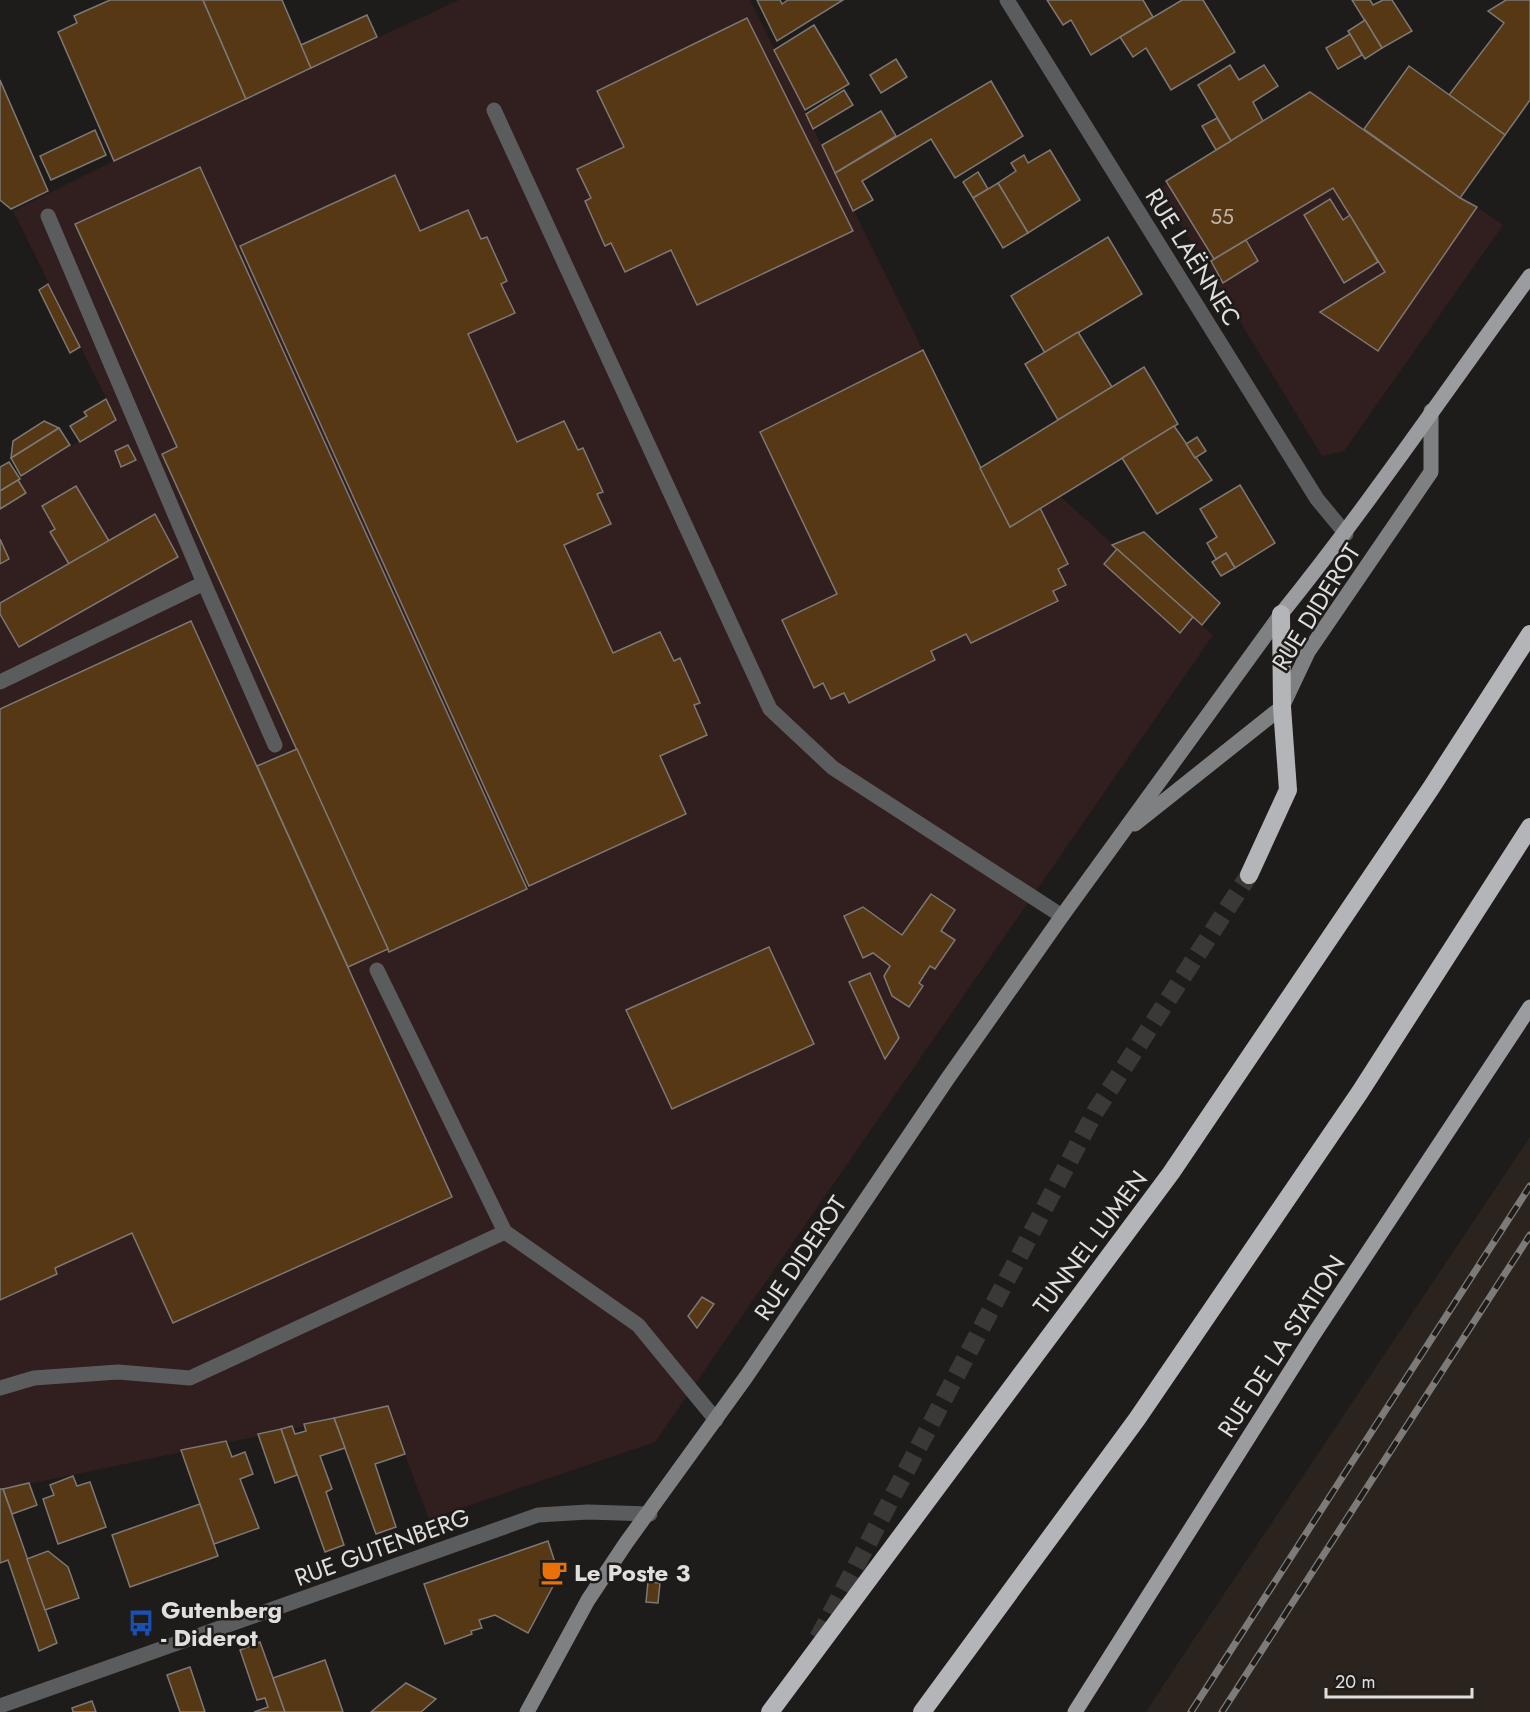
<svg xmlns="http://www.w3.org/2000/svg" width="1530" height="1712" font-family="Jost,sans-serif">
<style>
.commercial{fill:#311e1e}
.built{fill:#2b241e}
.building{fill:#573814;stroke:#7b7876;stroke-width:1.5}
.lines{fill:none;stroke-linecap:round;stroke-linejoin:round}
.highway-tunnel{stroke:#3b3937;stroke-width:18;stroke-dasharray:18 9;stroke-linecap:butt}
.lane{stroke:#5b5c5d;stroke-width:15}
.street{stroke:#5b5c5d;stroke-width:15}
.secondary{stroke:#7f8082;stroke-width:15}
.primary{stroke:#9b9c9f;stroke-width:15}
.highway{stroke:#b4b5b9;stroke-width:18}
.rail-casing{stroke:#7d7b79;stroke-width:7}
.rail{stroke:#1e1c1a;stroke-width:4.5;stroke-dasharray:14;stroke-linecap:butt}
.labels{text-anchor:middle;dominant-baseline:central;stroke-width:5;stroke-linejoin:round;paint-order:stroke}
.number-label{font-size:21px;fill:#beb5ac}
.street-label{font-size:24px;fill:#e1dfde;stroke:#1e1c1a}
.poi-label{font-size:24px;font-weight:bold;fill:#e1dfde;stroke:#1e1c1a;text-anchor:start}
</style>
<rect width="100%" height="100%" fill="#1e1c1a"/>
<!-- commercial -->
<g class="commercial">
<polygon points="459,0 750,0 1010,527 1061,497 1213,635 655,1442 429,1519 388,1409 0,1490 0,490 116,418 13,211 111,162"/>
<polygon points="1312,91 1503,225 1344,451 1322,456 1159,189"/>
</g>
<!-- built -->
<polygon class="built" points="1530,1137 1530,1712 1146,1712 1180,1660"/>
<!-- building -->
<g class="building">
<polygon points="110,0 203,0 246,99 114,161 58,32 77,23 74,16"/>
<polygon points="203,0 282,0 311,68 246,99"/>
<polygon points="757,0 780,0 782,4 788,0 843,0 777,41"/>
<polygon points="1047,0 1143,0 1153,17 1091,55 1071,20 1063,25"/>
<polygon points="1182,0 1203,0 1235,52 1171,90 1146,48 1133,57 1120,37"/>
<polygon points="1352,0 1370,0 1373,5 1383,0 1392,0 1412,31 1382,48"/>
<polygon points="1506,0 1530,0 1530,100 1505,135 1449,95 1504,23 1488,11"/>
<polygon points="367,15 377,37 311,68 301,45"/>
<polygon points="747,18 853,231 697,305 671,250 625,272 611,243 605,246 585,201 591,198 577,169 624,147 597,91"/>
<polygon points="1365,20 1382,48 1365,59 1348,31"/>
<polygon points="814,25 849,84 805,110 774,50"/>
<polygon points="1350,34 1362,55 1338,69 1326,48"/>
<polygon points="896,59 907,77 881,93 870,75"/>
<polygon points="1230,65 1239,80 1264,65 1278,86 1253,102 1263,121 1231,141 1198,85"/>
<polygon points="1409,66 1505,135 1460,198 1364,129"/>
<polygon points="0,80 48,191 11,209 0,200"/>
<polygon points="991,81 1023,136 955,178 931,139 862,181 873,200 853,211 835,173"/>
<polygon points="844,90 853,105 813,129 806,114"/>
<polygon points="1310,92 1460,198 1477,207 1378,351 1320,312 1385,272 1333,188 1214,259 1166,181"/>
<polygon points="881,111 896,136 835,173 822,145"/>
<polygon points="1217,118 1231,141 1216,150 1202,126"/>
<polygon points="95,130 106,155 51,180 40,156"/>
<polygon points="1050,150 1080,200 1028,233 998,183 1016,171 1011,163 1024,155 1028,163"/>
<polygon points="200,167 527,889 389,952 162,454 177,447 75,224"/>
<polygon points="978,172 988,189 973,198 963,182"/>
<polygon points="395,175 420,231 468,210 481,239 487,237 507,281 501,284 515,313 468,334 517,442 564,421 578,450 583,448 603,492 597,494 611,524 564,545 613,653 660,632 674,661 680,658 700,703 694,705 707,735 660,756 686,814 529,886 240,246"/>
<polygon points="998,183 1028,233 1003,248 973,198"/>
<polygon points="1330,199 1343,220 1350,215 1378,262 1344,283 1304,215"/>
<polygon points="1108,237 1142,294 1045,353 1011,296"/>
<polygon points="1246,240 1258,261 1223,283 1211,261"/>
<polygon points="48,284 80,347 70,353 39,290"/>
<polygon points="1078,332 1112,387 1058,420 1025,364"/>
<polygon points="923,350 1010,527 1040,508 1068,564 1058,569 1066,585 1053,591 1058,601 971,643 966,634 931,651 935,660 849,703 844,693 831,699 823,683 814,688 782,620 837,594 760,432"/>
<polygon points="1144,367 1178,424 1010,527 980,468"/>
<polygon points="106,399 116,420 80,442 70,426 87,416 84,412"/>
<polygon points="44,421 59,428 11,458 13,441"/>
<polygon points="1174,426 1212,480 1157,514 1122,458"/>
<polygon points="59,428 70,445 21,476 11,458"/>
<polygon points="1197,437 1206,451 1195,458 1186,444"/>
<polygon points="128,445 136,460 121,467 115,451"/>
<polygon points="9,462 20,479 0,491 0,467"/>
<polygon points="18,480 26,493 0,509 0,491"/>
<polygon points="1240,485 1275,543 1235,568 1226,553 1216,559 1207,543 1217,537 1200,509"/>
<polygon points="76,486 109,541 69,564 50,532 55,529 42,506"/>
<polygon points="155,514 178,557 19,647 0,614 0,603"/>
<polygon points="1144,532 1220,603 1202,625 1112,545"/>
<polygon points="0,539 9,559 0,564"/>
<polygon points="1117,549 1193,617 1180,633 1104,564"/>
<polygon points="1226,553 1235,568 1221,576 1212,562"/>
<polygon points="191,621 452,1197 173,1323 132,1233 55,1268 57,1274 0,1300 0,709"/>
<polygon points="297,749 388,949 348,967 257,766"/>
<polygon points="931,894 955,910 941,931 955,940 935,969 930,966 919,983 923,986 909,1007 892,996 884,976 890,966 873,953 863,958 844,916 863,907 902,935"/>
<polygon points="769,947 814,1044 672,1109 626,1010"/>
<polygon points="870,973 899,1038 885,1059 849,982"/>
<polygon points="702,1297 714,1304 697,1328 688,1316"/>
<polygon points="388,1406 405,1454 375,1464 396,1527 376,1534 334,1418"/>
<polygon points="334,1418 345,1448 320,1456 332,1489 326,1492 344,1545 325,1552 281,1429 292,1426 295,1434 306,1431 304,1424"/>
<polygon points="281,1429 297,1475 275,1483 258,1434"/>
<polygon points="226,1441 232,1457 245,1452 253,1474 240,1479 259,1528 214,1544 181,1450"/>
<polygon points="73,1476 77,1486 90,1482 106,1527 58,1544 43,1499 54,1495 50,1485"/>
<polygon points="29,1483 37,1505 12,1514 3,1489"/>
<polygon points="0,1489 3,1489 57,1643 39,1651 8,1560 0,1563"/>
<polygon points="200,1504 218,1556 130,1587 112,1535"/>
<polygon points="548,1541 559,1575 528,1633 495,1615 479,1620 482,1628 471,1631 472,1634 445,1644 424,1584"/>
<polygon points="48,1551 68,1567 79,1598 45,1610 27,1559"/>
<polygon points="648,1582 660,1583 658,1603 646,1602"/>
<polygon points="260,1642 273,1678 285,1712 254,1712 268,1707 265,1698 257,1700 240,1650"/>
<polygon points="325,1660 343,1712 285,1712 273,1678"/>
<polygon points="190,1667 205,1712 180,1712 167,1675"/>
<polygon points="406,1683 436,1699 421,1712 371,1712"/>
<polygon points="92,1701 96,1712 73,1712 72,1708"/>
</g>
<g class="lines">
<!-- highway-tunnel -->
<polyline class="highway-tunnel" points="818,1638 1095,1112 1249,875"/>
<!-- lane -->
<g class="lane">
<polyline points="494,110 770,709 833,768 1062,916"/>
<polyline points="204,583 275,745"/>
<polyline points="0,682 204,583 48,216"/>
<polyline points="377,970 505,1232 638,1325 716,1420"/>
<polyline points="0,1388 34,1378 118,1372 190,1378 505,1232"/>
</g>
<!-- street -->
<g class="street">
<polyline points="1007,0 1317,499 1346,534"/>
<polyline points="0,1706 538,1515 588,1512 650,1514"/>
</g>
<!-- secondary -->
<g class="secondary">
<polyline points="1135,824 1282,707 1308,652 1431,472 1431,411"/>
<polyline points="527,1712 588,1600 626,1543 746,1377 948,1078 1062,916 1281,614"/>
</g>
<!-- primary -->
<g class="primary">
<path d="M 1281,614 C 1369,505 1447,389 1530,276"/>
<polyline points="1075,1712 1312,1337 1530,1007"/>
</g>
<!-- highway -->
<g class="highway">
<polyline points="1249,875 1288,790 1282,707 1281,614"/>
<polyline points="770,1712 1171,1173 1431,788 1530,634"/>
<polyline points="922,1712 1137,1419 1360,1092 1530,827"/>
</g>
<!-- rail casing -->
<g class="rail-casing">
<g id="rail">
<polyline points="1191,1712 1530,1186"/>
<polyline points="1222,1712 1530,1235"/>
</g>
</g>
<!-- rail -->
<use href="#rail" class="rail"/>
</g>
<!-- icons -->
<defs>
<g id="cafe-bare" transform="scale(2.07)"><path d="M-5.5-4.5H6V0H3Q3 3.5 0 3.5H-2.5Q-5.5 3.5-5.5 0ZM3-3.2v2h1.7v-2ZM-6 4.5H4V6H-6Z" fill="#e8710a" stroke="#1e1c1a" stroke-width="2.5" paint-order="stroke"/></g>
<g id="bus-bare" transform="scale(2.07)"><path d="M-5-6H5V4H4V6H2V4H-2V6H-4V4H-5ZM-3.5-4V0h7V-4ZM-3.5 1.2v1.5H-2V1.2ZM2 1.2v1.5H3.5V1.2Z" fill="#1a4fb4" stroke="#1e1c1a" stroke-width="2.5" paint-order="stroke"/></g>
</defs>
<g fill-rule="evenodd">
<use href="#cafe-bare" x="554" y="1572"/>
<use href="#bus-bare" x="141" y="1623"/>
</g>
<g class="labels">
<!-- number labels -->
<g class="number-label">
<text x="1222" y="217">55</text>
</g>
<!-- street labels -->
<g class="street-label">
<text transform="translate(1193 257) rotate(58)">RUE LAËNNEC</text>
<text transform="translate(1316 607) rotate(-58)">RUE DIDEROT</text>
<text transform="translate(1090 1242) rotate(-53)">TUNNEL LUMEN</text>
<text transform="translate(800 1258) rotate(-56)">RUE DIDEROT</text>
<text transform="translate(1281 1346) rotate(-57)">RUE DE LA STATION</text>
<text transform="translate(382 1547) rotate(-20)">RUE GUTENBERG</text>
</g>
<!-- poi labels -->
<g class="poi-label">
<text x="574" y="1572">Le Poste 3</text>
<text x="161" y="1609">Gutenberg<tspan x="161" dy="28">- Diderot</tspan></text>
</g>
</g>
<!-- scale -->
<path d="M1326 1688v9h146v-9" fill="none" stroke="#e1dfde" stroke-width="3"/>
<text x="1335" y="1688" font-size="18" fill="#e1dfde" stroke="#1e1c1a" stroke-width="4.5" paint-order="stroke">20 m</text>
</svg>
